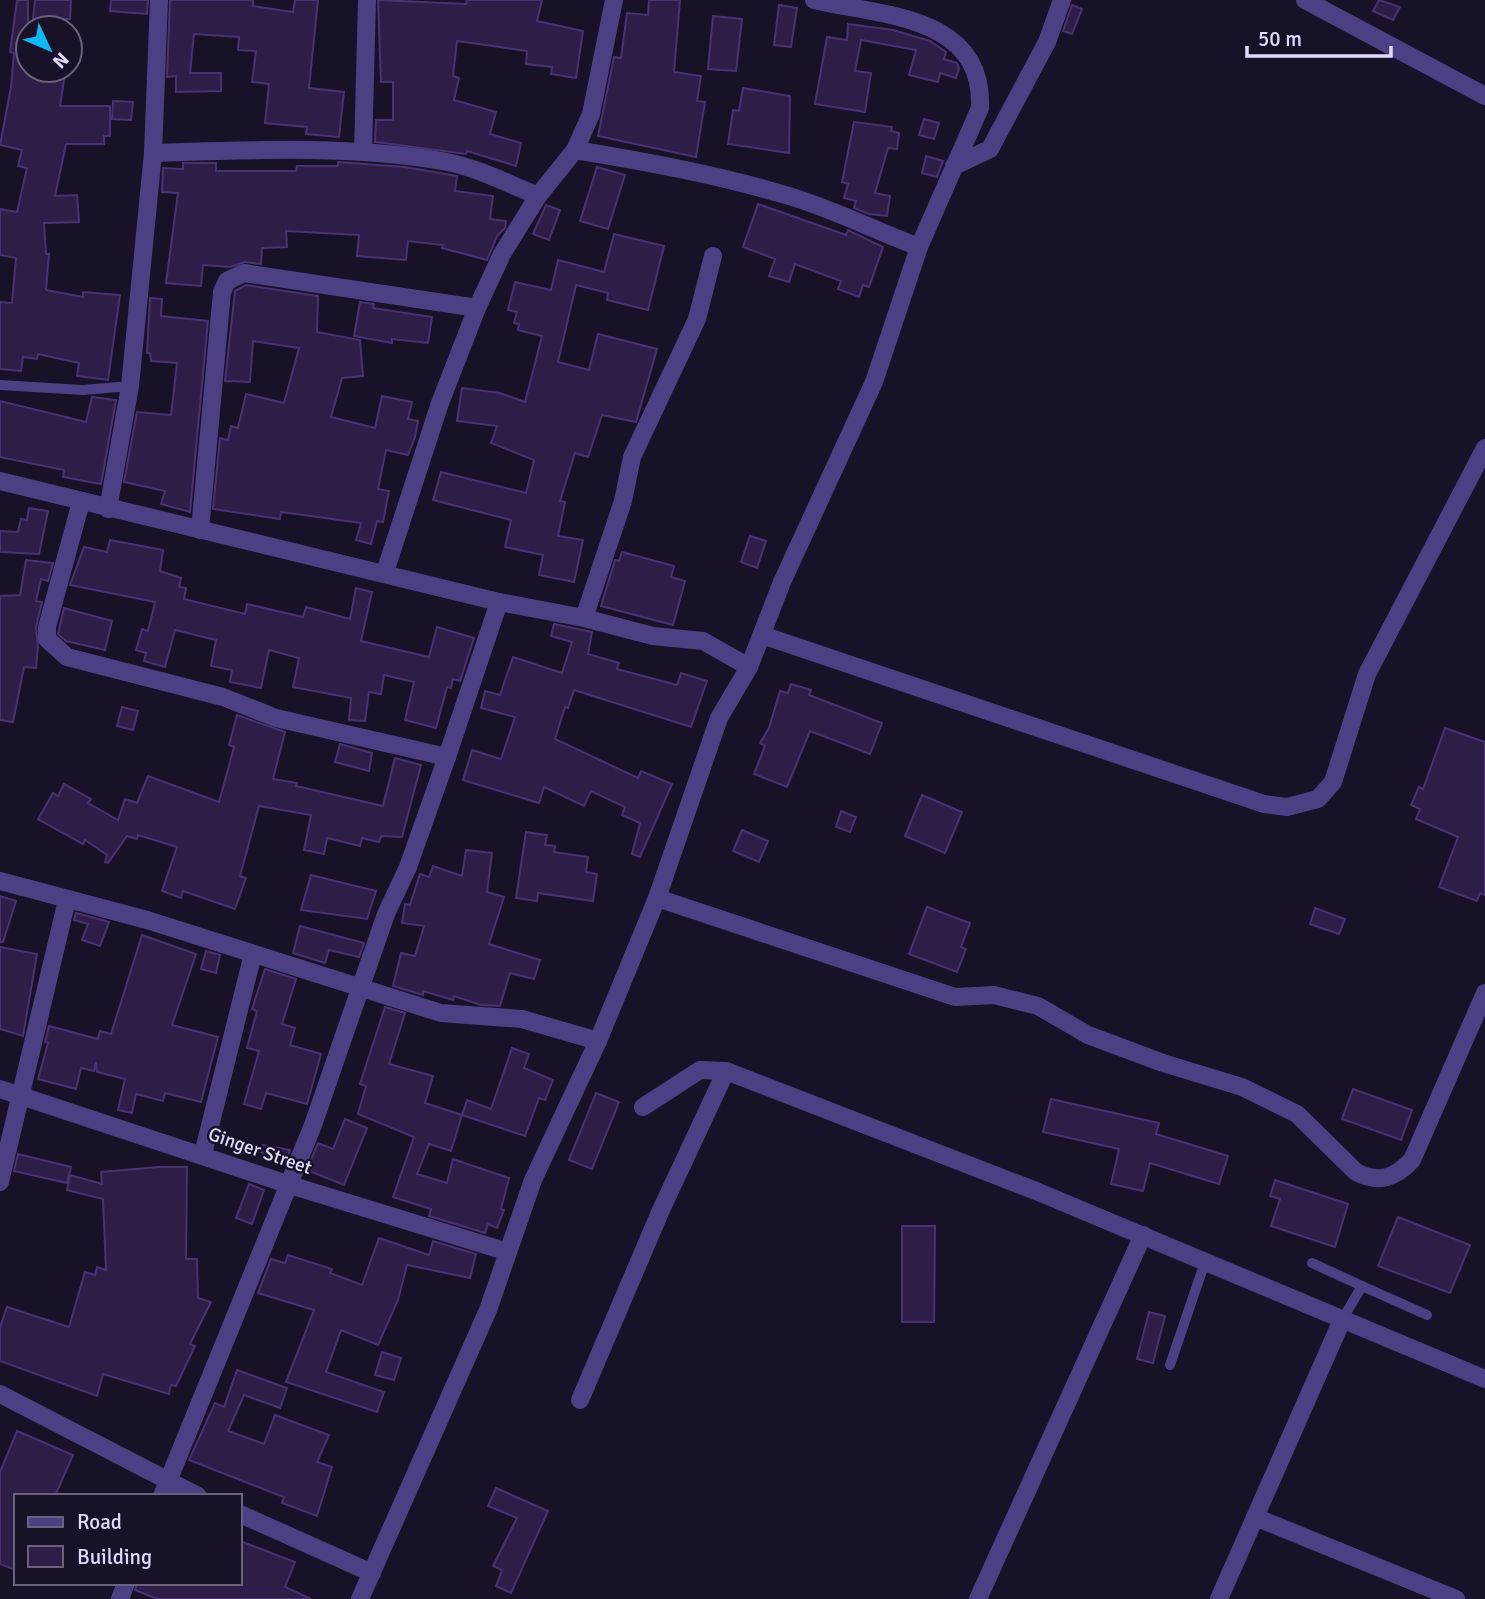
<svg xmlns="http://www.w3.org/2000/svg" width="1485" height="1599" font-family="Signika,sans-serif">
<style>
.building{fill:#2d1e47;stroke:#493272;stroke-width:2}
.lines{fill:none;stroke-linecap:round;stroke-linejoin:round}
.lane{stroke:#4d3f84;stroke-width:10}
.street{stroke:#4d3f84;stroke-width:18}
.labels{text-anchor:middle;dominant-baseline:central;stroke-width:5;stroke-linejoin:round;paint-order:stroke}
.street-label{font-size:19px;fill:#e3dafd;stroke:#191127}
</style>
<rect width="100%" height="100%" fill="#191127"/>
<!-- building -->
<g class="building">
<polygon points="17,0 28,0 28,70 65,74 60,106 110,106 110,136 104,136 104,144 66,144 55,196 77,195 79,222 44,223 46,254 49,254 46,290 83,297 83,292 120,295 108,380 77,376 79,363 38,354 37,359 23,357 21,371 0,369 0,302 12,303 16,258 0,255 0,209 17,212 27,168 18,166 22,150 0,145 11,87 14,53 10,52"/>
<polygon points="35,0 71,0 70,19 52,19 51,28 32,28"/>
<polygon points="111,0 148,0 147,14 110,11"/>
<polygon points="170,0 253,0 253,6 293,12 295,0 318,0 309,88 344,92 339,137 306,134 307,127 265,123 269,84 252,82 256,51 238,50 239,37 194,34 190,73 221,73 221,91 176,92 176,76 167,77"/>
<polygon points="378,0 466,4 467,0 542,0 537,21 583,31 576,78 551,74 552,67 526,64 527,51 457,41 453,76 459,78 454,100 496,112 490,134 521,143 516,166 467,151 466,154 375,142 376,120 393,120 393,82 381,82"/>
<polygon points="649,0 680,0 674,72 701,76 697,101 705,102 696,157 598,136 614,57 621,58 627,13 648,15"/>
<polygon points="1379,0 1400,7 1393,20 1373,11"/>
<polygon points="779,5 797,8 791,47 774,45"/>
<polygon points="1072,5 1082,9 1072,34 1063,31"/>
<polygon points="713,16 742,19 736,71 708,69"/>
<polygon points="848,24 893,30 930,41 946,52 944,59 957,63 959,68 956,78 940,73 938,82 909,75 916,50 861,40 855,71 871,73 865,112 815,104 827,37 847,40"/>
<polygon points="743,88 790,96 789,153 728,144 733,110 739,111"/>
<polygon points="113,101 133,102 131,120 112,119"/>
<polygon points="924,119 939,123 934,139 919,135"/>
<polygon points="854,122 892,127 891,131 899,133 897,149 888,148 875,193 890,196 887,216 869,214 854,208 856,201 844,198 848,184 842,182"/>
<polygon points="926,156 943,161 937,177 922,173"/>
<polygon points="338,162 405,167 457,176 455,191 493,196 490,219 506,221 505,228 497,236 487,260 442,248 443,245 408,241 406,260 357,256 359,235 286,231 287,247 262,248 261,264 245,262 230,267 203,265 201,286 166,283 178,193 162,192 163,168 183,169 183,163 216,163 216,171 296,171 297,166 338,166"/>
<polygon points="597,167 625,175 608,229 580,221"/>
<polygon points="758,204 846,235 848,230 883,247 869,287 863,285 859,297 838,289 841,281 795,264 789,282 769,276 775,259 743,247"/>
<polygon points="546,205 560,210 549,240 533,234"/>
<polygon points="614,234 664,246 648,310 607,300 608,293 576,285 558,362 589,370 598,334 657,349 636,422 602,415 588,457 575,453 560,501 565,502 558,536 583,540 574,582 539,575 543,555 505,547 511,520 433,500 441,472 526,493 534,460 491,443 497,426 457,421 462,388 500,393 525,402 542,336 518,330 519,324 514,323 517,312 508,310 515,282 551,290 558,260 604,272"/>
<polygon points="246,285 318,296 317,332 360,340 363,376 342,378 331,417 375,428 382,396 412,402 408,419 418,421 415,437 408,455 386,450 378,489 389,491 383,522 377,521 371,544 356,540 361,523 281,512 280,519 213,509 220,438 228,440 231,426 238,428 246,394 284,403 299,348 253,341 250,382 225,381 235,291"/>
<polygon points="150,298 162,299 161,316 208,321 190,512 161,504 165,491 124,482 137,412 171,415 177,363 151,361 150,353 147,353"/>
<polygon points="360,302 374,304 373,308 432,317 428,343 392,339 392,343 354,336"/>
<polygon points="92,397 116,400 101,484 63,477 64,470 0,457 0,401 86,422"/>
<polygon points="29,508 48,511 39,554 0,552 0,531 18,532 21,519 27,520"/>
<polygon points="750,536 766,541 757,568 741,562"/>
<polygon points="110,540 163,550 160,571 181,578 179,587 186,588 184,599 245,614 247,604 303,617 306,607 350,619 356,588 372,592 361,641 429,657 437,627 474,638 460,681 453,679 451,688 447,687 436,728 405,720 414,682 384,675 381,694 369,692 365,721 349,720 351,698 293,687 299,658 269,650 261,688 230,682 232,670 211,666 216,640 175,630 165,667 144,661 146,653 136,650 142,629 148,631 155,602 70,585 84,547 107,552"/>
<polygon points="622,552 674,566 671,577 685,581 673,625 601,606 615,560 619,561"/>
<polygon points="26,560 53,563 48,581 41,579 36,601 42,602 36,627 38,646 36,668 24,667 13,722 0,720 0,596 20,595"/>
<polygon points="64,608 112,621 105,650 66,641 58,634"/>
<polygon points="554,624 592,632 588,654 619,663 617,669 677,685 681,673 707,681 691,727 574,690 568,708 565,707 555,739 638,778 641,771 672,784 640,857 632,854 640,823 622,815 625,807 591,791 584,806 544,787 539,803 463,780 472,750 501,759 515,717 481,708 485,691 500,695 513,657 562,673 572,642 551,636"/>
<polygon points="791,684 811,690 809,695 882,723 870,754 810,731 787,787 754,774 765,746 760,743 769,728 780,691 788,693"/>
<polygon points="122,707 138,711 133,730 117,726"/>
<polygon points="237,715 285,732 273,779 297,783 296,786 383,806 395,758 421,765 402,837 381,836 379,842 362,838 360,846 327,838 324,854 304,850 311,815 259,806 240,876 246,878 235,909 183,891 181,898 162,891 177,847 138,835 137,839 127,836 108,863 105,862 107,855 85,840 83,844 38,819 53,793 58,796 64,784 91,799 88,803 118,820 125,799 137,803 148,776 219,802 234,747 229,745"/>
<polygon points="1445,728 1485,742 1485,895 1480,893 1477,901 1439,887 1458,837 1416,819 1420,809 1411,805 1419,787 1423,789"/>
<polygon points="340,744 372,753 369,771 335,762"/>
<polygon points="922,795 962,812 945,853 905,836"/>
<polygon points="841,811 856,817 850,832 836,827"/>
<polygon points="742,830 768,841 759,862 733,851"/>
<polygon points="526,832 547,835 545,845 555,846 554,852 588,857 586,872 597,874 593,901 538,893 537,901 516,898"/>
<polygon points="466,850 492,853 487,892 504,897 489,944 540,960 534,979 510,973 500,1006 481,1005 454,996 453,1000 423,991 423,995 393,986 401,953 415,956 424,926 402,923 405,904 410,905 420,874 429,877 433,866 462,876"/>
<polygon points="311,875 376,891 367,919 301,910"/>
<polygon points="0,896 16,901 3,942 0,942"/>
<polygon points="927,907 970,923 961,947 966,949 957,972 909,954"/>
<polygon points="1315,908 1345,919 1339,934 1310,924"/>
<polygon points="76,913 109,922 100,946 82,940 88,924 74,920"/>
<polygon points="300,926 364,943 359,957 329,950 325,963 293,953"/>
<polygon points="142,935 196,954 172,1025 218,1037 201,1102 165,1093 163,1101 136,1094 132,1113 118,1110 125,1079 97,1072 96,1062 94,1071 81,1068 76,1089 38,1079 48,1043 45,1042 49,1026 98,1039 100,1031 111,1034"/>
<polygon points="0,947 37,954 23,1036 0,1029"/>
<polygon points="206,951 220,955 216,973 201,969"/>
<polygon points="265,969 296,979 282,1024 295,1028 290,1045 321,1054 307,1104 266,1093 261,1109 244,1104 259,1051 247,1048 257,1011 252,1009"/>
<polygon points="385,1007 405,1013 389,1064 433,1076 425,1103 462,1115 451,1151 429,1144 417,1174 447,1183 453,1159 509,1178 501,1209 504,1210 497,1228 488,1224 485,1233 429,1216 431,1209 393,1197 414,1137 358,1114 366,1086 360,1084"/>
<polygon points="512,1048 529,1054 524,1068 553,1080 545,1100 539,1098 525,1136 462,1115 467,1100 491,1109"/>
<polygon points="1353,1089 1412,1110 1401,1140 1342,1119"/>
<polygon points="596,1093 619,1102 592,1169 569,1160"/>
<polygon points="1051,1099 1159,1123 1156,1134 1228,1156 1219,1184 1150,1163 1143,1191 1111,1184 1119,1149 1043,1132"/>
<polygon points="345,1119 367,1128 344,1185 307,1170 318,1143 333,1149"/>
<polygon points="263,1145 290,1150 286,1162 261,1152"/>
<polygon points="18,1154 71,1167 67,1183 14,1171"/>
<polygon points="159,1167 187,1167 186,1259 197,1259 198,1298 211,1302 190,1344 195,1346 176,1386 171,1385 169,1394 103,1374 97,1396 0,1361 0,1327 7,1307 69,1327 85,1272 95,1275 97,1267 106,1270 103,1199 67,1190 70,1175 102,1184 101,1172"/>
<polygon points="1275,1180 1348,1204 1335,1247 1271,1226 1280,1199 1270,1196"/>
<polygon points="249,1184 264,1190 252,1224 236,1218"/>
<polygon points="1398,1217 1470,1245 1450,1293 1378,1266"/>
<polygon points="902,1226 935,1226 934,1322 902,1322"/>
<polygon points="379,1238 429,1255 433,1241 476,1254 470,1278 407,1265 398,1300 378,1345 341,1330 326,1372 384,1392 377,1412 286,1382 314,1310 258,1293 271,1259 285,1263 288,1255 332,1269 330,1273 362,1285"/>
<polygon points="1149,1312 1165,1316 1153,1363 1137,1359"/>
<polygon points="382,1352 401,1358 394,1380 375,1375"/>
<polygon points="237,1370 287,1388 280,1408 244,1395 228,1431 264,1444 275,1415 329,1435 317,1462 332,1467 317,1516 282,1503 284,1497 189,1460 215,1403 224,1407"/>
<polygon points="17,1431 73,1455 55,1496 16,1496 16,1570 0,1564 0,1472"/>
<polygon points="496,1488 548,1511 511,1593 496,1586 502,1570 493,1566 517,1518 488,1506"/>
<polygon points="240,1541 295,1562 285,1587 311,1599 157,1599 135,1590 137,1583 240,1583"/>
</g>
<g class="lines">
<!-- lane -->
<g class="lane">
<polyline points="0,385 83,390 130,386"/>
<polyline points="1312,1263 1362,1286"/>
<polyline points="1342,1320 1362,1286 1427,1315"/>
<polyline points="1170,1365 1205,1262"/>
</g>
<!-- street -->
<g class="street">
<polyline points="1305,0 1485,96"/>
<path d="M 575,150 C 648,162 719,175 789,196 C 833,209 876,231 919,247"/>
<polyline points="363,152 367,0"/>
<path d="M 153,153 C 248,150 348,145 442,161 C 476,167 507,183 538,196"/>
<polyline points="954,166 990,149 1047,42 1062,0"/>
<polyline points="0,481 499,602 584,618 653,636 703,641 749,667"/>
<polyline points="81,502 47,627 47,639 67,657 223,697 276,718 447,757"/>
<polyline points="108,509 130,386 153,153 159,0"/>
<polyline points="200,530 222,292 227,281 244,273 477,308"/>
<polyline points="385,572 440,403 477,308 502,254 538,196 575,150 591,114 614,0"/>
<polyline points="584,618 623,501 632,457 697,319 713,256"/>
<polyline points="762,635 1264,804 1287,807 1318,799 1333,782 1367,674 1485,448"/>
<polyline points="0,881 147,920 441,1013 522,1019 598,1041"/>
<path d="M 657,898 L 955,997 L 994,995 L 1038,1006 L 1088,1035 L 1163,1063 L 1242,1087 L 1297,1114 L 1356,1172 C 1379,1184 1395,1178 1412,1160 L 1485,993"/>
<polyline points="0,1089 290,1185 508,1252"/>
<polyline points="643,1107 700,1070 726,1071 1036,1191 1485,1379"/>
<polyline points="203,1154 253,954"/>
<polyline points="0,1182 67,900"/>
<polyline points="0,1394 198,1496"/>
<polyline points="580,1400 661,1210 726,1071"/>
<polyline points="162,1496 313,1125 386,914 408,867 447,757 499,602"/>
<polyline points="240,1514 372,1573"/>
<polyline points="1255,1517 1456,1599"/>
<polyline points="120,1599 126,1583"/>
<path d="M 360,1599 L 488,1310 L 533,1180 L 598,1041 L 657,898 L 719,718 L 749,667 L 782,582 L 874,382 L 919,247 L 980,108 C 984,15 882,16 814,0"/>
<polyline points="978,1599 1143,1235"/>
<polyline points="1219,1599 1342,1320"/>
</g>
</g>
<g class="labels">
<!-- street labels -->
<g class="street-label">
<text transform="translate(260 1151) rotate(19)">Ginger Street</text>
</g>
</g>
<!-- legend -->
<rect x="14" y="1494" width="228" height="91" fill="#191127" stroke="#6a617d" stroke-width="2"/>
<rect x="28" y="1517" width="35" height="10" fill="#4d3f84" stroke="#6a617d" stroke-width="2"/>
<text x="77" y="1529" font-size="21" fill="#e3dafd">Road</text>
<rect x="28" y="1546" width="35" height="21" fill="#2d1e47" stroke="#6a617d" stroke-width="2"/>
<text x="77" y="1564" font-size="21" fill="#e3dafd">Building</text>
<!-- north arrow -->
<g transform="translate(49 49) rotate(134)"><circle r="33" fill="#191127" stroke="#6a617d" stroke-width="2"/>
<path d="M0-5L12 26L0 18L-12 26Z" fill="#10b8f3"/>
<text y="-10" font-size="19" font-weight="bold" text-anchor="middle" fill="#e3dafd">N</text>
</g>
<!-- scale -->
<path d="M1247 46v10h144v-10" fill="none" stroke="#e3dafd" stroke-width="3.5"/>
<text x="1258" y="46" font-size="21" fill="#e3dafd" stroke="#191127" stroke-width="5" paint-order="stroke">50 m</text>
</svg>
